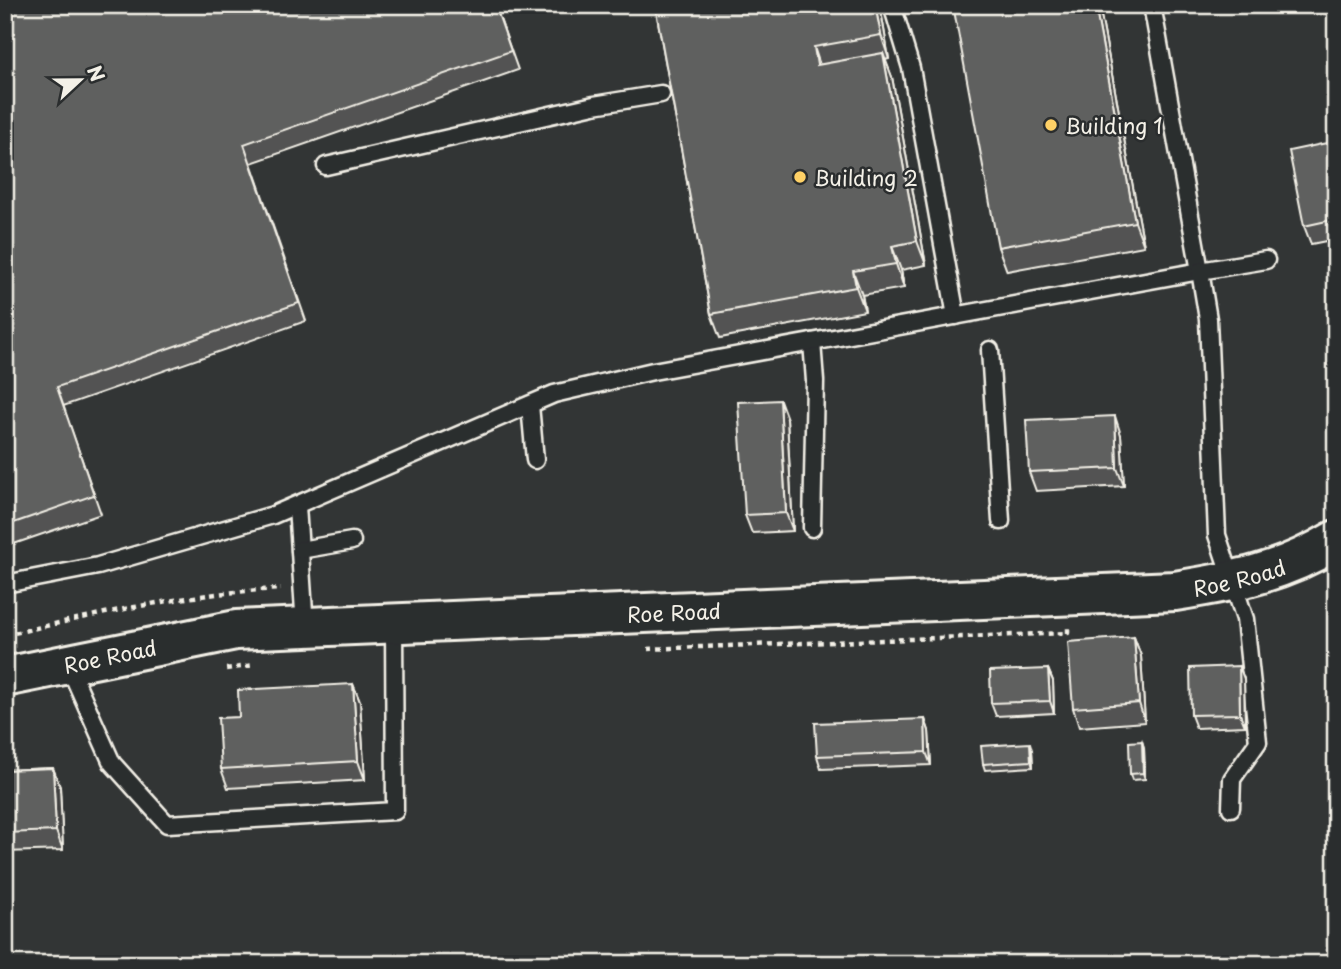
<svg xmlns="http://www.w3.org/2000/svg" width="1341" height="969" font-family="'Playpen Sans',sans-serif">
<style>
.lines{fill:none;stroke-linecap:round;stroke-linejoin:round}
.lane-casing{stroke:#f4f1e8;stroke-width:21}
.secondary-casing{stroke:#f4f1e8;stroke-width:44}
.path{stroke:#f4f1e8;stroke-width:4.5;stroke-dasharray:5 5;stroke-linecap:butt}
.lane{stroke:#2a2d2e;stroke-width:16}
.secondary{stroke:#2a2d2e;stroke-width:38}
.wall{fill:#525352;stroke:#f4f1e8;stroke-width:2}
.shaded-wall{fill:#424342;stroke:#f4f1e8;stroke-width:2}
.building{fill:#5f605f;stroke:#f4f1e8;stroke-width:2}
.poi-dot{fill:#ffd166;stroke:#2a2d2e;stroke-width:2.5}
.labels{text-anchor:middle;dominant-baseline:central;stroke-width:5;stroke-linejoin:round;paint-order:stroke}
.poi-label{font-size:21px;fill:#f4f1e8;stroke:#2a2d2e;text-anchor:start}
.street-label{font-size:21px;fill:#f4f1e8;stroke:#2a2d2e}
</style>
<rect width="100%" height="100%" fill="#323535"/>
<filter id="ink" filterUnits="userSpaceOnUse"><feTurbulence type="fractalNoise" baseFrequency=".0143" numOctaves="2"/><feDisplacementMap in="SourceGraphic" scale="14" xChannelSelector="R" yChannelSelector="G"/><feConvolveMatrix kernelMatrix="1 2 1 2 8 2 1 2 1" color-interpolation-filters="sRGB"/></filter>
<g filter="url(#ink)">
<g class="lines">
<!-- lane casing -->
<g class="lane-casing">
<g id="lane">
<polyline points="892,5 911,68 956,316"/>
<polyline points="326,166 594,105 661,94"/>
<polyline points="812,342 815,381 812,528"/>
<polyline points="990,350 1001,521"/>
<polyline points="530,405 535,460"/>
<polyline points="297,506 305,627"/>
<polyline points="300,550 352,541"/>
<polyline points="5,584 98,566 273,515 554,394 653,371 1200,271 1152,5"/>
<polyline points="68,664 112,763 167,824 395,811 394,624"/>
<polyline points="1231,808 1232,779 1258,742 1245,619 1217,535 1208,319 1200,271 1266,260"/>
</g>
</g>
<!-- secondary casing -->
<g class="secondary-casing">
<g id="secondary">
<path id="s1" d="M 5,677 L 236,630 L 1175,591 C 1237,581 1281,573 1336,540"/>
</g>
</g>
<!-- path -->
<g class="path">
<path d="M 5,635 C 96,615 188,592 281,589"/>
<polyline points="648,649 1068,633 1068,628"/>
<polyline points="226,669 255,665"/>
</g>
<!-- lane -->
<use href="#lane" class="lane"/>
<!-- secondary -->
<use href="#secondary" class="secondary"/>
</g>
<!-- wall -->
<g class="wall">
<polygon points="5,5 495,5 518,70 251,163 306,321 63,406 101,514 5,547"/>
<polygon points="655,5 880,5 889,59 885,60 892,77 926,265 901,270 904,288 862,295 865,311 720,338 711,314"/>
<polygon points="1099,5 1144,246 1007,271 998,247"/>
<polygon points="1336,141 1336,239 1311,244 1304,226"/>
<polygon points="787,419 793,531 752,533 745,515"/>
<polygon points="1121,435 1124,486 1036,491 1029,472"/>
<polygon points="1134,637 1141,656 1145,722 1079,727 1073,708"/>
<polygon points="1239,666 1244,679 1245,726 1196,728 1191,715"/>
<polygon points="1048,669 1053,681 1054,713 996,716 991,703"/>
<polygon points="353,684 360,702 365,780 228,788 221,769"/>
<polygon points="925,719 929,731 931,765 821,769 817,756"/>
<polygon points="1142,741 1144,748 1145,779 1132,780 1130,774"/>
<polygon points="1032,750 1033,767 985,770 983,764"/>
<polygon points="53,768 60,787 63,850 5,852 5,770"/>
</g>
<!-- shaded-wall -->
<g class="shaded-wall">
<polygon points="875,5 880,5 889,59 881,35"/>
<polygon points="1095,5 1099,5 1144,246 1135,222"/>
<polygon points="814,47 822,71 817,65"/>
<polygon points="883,53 892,77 926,265 917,241"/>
<polygon points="892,246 901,270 904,288 896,264"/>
<polygon points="853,271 862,295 865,311 856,287"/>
<polygon points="780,400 787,419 793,531 786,513"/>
<polygon points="1115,416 1121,435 1124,486 1117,468"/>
<polygon points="1134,637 1141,656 1145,722 1139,703"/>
<polygon points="1239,666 1244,679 1245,726 1240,714"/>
<polygon points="1048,669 1053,681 1054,713 1050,701"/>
<polygon points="353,684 360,702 365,780 358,761"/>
<polygon points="925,719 929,731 931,765 926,752"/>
<polygon points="1142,741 1144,748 1145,779 1143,773"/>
<polygon points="1030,743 1032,750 1033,767 1031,761"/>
<polygon points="53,768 60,787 63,850 56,831"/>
</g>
<!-- building -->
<g class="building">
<polygon points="5,5 495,5 511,51 244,144 299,303 57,387 94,495 5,526"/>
<polygon points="655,5 875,5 881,35 814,47 817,65 883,53 917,241 892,246 896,264 853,271 856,287 711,314"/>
<polygon points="953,5 1095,5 1135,222 998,247"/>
<polygon points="1336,141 1336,219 1304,226 1289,151"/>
<polygon points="780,400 786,513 745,515 738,402"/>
<polygon points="1115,416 1117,468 1029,472 1026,420"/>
<polygon points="1134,637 1139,703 1073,708 1068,642"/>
<polygon points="1239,666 1240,714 1191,715 1190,668"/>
<polygon points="1048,669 1050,701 991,703 990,671"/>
<polygon points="353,684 358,761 221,769 218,718 239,717 238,690"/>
<polygon points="925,719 926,752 817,756 815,723"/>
<polygon points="1142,741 1143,773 1130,774 1129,742"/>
<polygon points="1030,743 1031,761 983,764 981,746"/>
<polygon points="53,768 56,831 5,833 5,770"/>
</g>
</g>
<!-- markers -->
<g class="poi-dot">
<circle cx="1051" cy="125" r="7"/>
<circle cx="800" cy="177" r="7"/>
</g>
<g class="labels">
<!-- poi labels -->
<g class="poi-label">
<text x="1065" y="125">Building 1</text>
<text x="814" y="177">Building 2</text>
</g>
<!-- street labels -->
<g class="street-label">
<text stroke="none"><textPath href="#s1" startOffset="1241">Roe Road</textPath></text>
<text stroke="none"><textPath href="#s1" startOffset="674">Roe Road</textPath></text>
<text stroke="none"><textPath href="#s1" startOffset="107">Roe Road</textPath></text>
</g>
</g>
<!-- margin -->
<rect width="1341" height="969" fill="none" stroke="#2a2d2e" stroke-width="28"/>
<rect x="14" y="14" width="1313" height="941" fill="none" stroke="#f4f1e8" stroke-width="2.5" filter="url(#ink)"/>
<!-- north arrow -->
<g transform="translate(80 80) rotate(68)" stroke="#2a2d2e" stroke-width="5" paint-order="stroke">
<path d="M0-5L12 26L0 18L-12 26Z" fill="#f4f1e8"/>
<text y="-10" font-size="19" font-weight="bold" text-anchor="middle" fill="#f4f1e8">N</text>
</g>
</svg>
